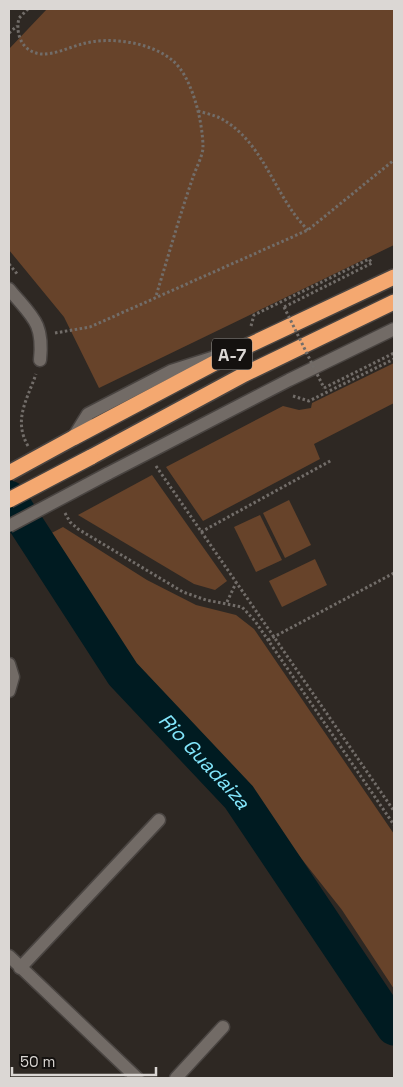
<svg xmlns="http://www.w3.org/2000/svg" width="403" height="1087" font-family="'Space Grotesk',sans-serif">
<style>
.green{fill:#67432a}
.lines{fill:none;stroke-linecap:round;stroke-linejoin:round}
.river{stroke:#001b21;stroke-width:35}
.minor-casing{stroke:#494441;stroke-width:15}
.highway-casing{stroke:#494441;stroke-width:18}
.path{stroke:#726d69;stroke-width:3;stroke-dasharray:2.5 2.5;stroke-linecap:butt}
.minor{stroke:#726b66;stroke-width:12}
.highway{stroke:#f4a870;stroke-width:15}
.minor-bridge-casing{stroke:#494441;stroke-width:15;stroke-linecap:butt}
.highway-bridge-casing{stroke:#494441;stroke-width:18;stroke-linecap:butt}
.path-bridge{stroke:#726d69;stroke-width:3;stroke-dasharray:2.5 2.5;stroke-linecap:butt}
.minor-bridge{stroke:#726b66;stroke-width:12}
.highway-bridge{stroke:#f4a870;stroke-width:15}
.labels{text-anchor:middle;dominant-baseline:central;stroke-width:4;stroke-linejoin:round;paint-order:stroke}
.shield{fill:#14110f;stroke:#9f9c99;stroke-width:1}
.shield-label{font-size:18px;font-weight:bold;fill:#dbd7d4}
.water-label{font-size:20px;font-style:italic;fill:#83e7fd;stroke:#14110f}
</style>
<rect width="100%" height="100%" fill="#2e2823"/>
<!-- green -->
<g class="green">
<polygon points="47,9 394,9 394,245 99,388 64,317 9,250 9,49"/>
<polygon points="394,363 394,403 314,444 320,459 203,521 166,467 283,406 299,410 311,408 312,403"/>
<polygon points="152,475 227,581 215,590 194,584 78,515"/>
<polygon points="289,500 311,545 285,558 263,513"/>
<polygon points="260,515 282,560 256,572 234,527"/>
<polygon points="63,527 147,580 196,605 236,615 254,629 394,834 394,989 342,910 259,805 178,725 117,650 44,537"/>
<polygon points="315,559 327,585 282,607 269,581"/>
</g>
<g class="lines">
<!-- river -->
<path class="river" id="s1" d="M 9,498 L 123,674 L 239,797 L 394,1028"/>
<!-- minor casing -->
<g class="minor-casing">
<g id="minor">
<path d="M 9,289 C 32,317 44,322 40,360"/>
<polyline points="73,438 88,414 171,371 218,356"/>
<polyline points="107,474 289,380 394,329"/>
<polyline points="9,664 13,677 9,691"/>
<polyline points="9,956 137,1078"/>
<polyline points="20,968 159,820"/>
<polyline points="176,1078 223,1027"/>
</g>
</g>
<!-- highway casing -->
<g class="highway-casing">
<g id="highway">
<polyline points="73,438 241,349 394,277"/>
<polyline points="91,457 245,374 394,302"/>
</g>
</g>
<!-- path -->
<g class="path">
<path d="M 28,9 L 19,18 C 15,34 22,52 41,54 C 54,55 70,47 82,44 C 109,36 150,42 172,60 C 192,76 203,122 203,148 C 202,158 195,170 192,180 C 179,218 168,257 156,296"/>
<polyline points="9,33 17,26"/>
<path d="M 198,111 C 205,113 214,115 220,118 C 265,142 274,197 308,230"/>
<polyline points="9,264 18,275"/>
<polyline points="251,326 254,315 369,259 372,263 284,307"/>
<polyline points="55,333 90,327 308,230 394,160"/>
<polyline points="324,388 394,353"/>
<polyline points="293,396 309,401 394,359"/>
<path d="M 28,446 C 13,420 27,400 36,374"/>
<polyline points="156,466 394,811"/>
<polyline points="65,513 70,522 78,529 183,592 206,600 242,607 255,621 394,825"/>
<polyline points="201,532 332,460"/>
<polyline points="227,602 236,583"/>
<polyline points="268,640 394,573"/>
</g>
<!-- minor -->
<use href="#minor" class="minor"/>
<!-- highway -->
<use href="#highway" class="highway"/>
<!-- minor-bridge casing -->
<g class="minor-bridge-casing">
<polyline id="minor-bridge" points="9,526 107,474"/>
</g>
<!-- highway-bridge casing -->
<g class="highway-bridge-casing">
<g id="highway-bridge">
<polyline points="9,473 73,438"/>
<polyline points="9,500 91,457"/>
</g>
</g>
<!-- path-bridge -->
<polyline class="path-bridge" points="284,307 324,388"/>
<!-- minor-bridge -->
<use href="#minor-bridge" class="minor-bridge"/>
<!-- highway-bridge -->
<use href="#highway-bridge" class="highway-bridge"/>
</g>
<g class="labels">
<!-- shield labels -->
<rect class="shield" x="212" y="338.5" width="40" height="31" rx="4"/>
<g class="shield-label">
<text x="232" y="354">A-7</text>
</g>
<!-- water labels -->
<g class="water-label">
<text stroke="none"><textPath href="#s1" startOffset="329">Rio Guadaiza</textPath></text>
</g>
</g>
<!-- border -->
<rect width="403" height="1087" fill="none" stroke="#dbd7d4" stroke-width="20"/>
<!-- scale -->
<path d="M12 1067v8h144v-8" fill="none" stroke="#dbd7d4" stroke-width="2.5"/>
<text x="20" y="1067" font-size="15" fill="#dbd7d4" stroke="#14110f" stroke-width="4" paint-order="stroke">50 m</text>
</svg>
